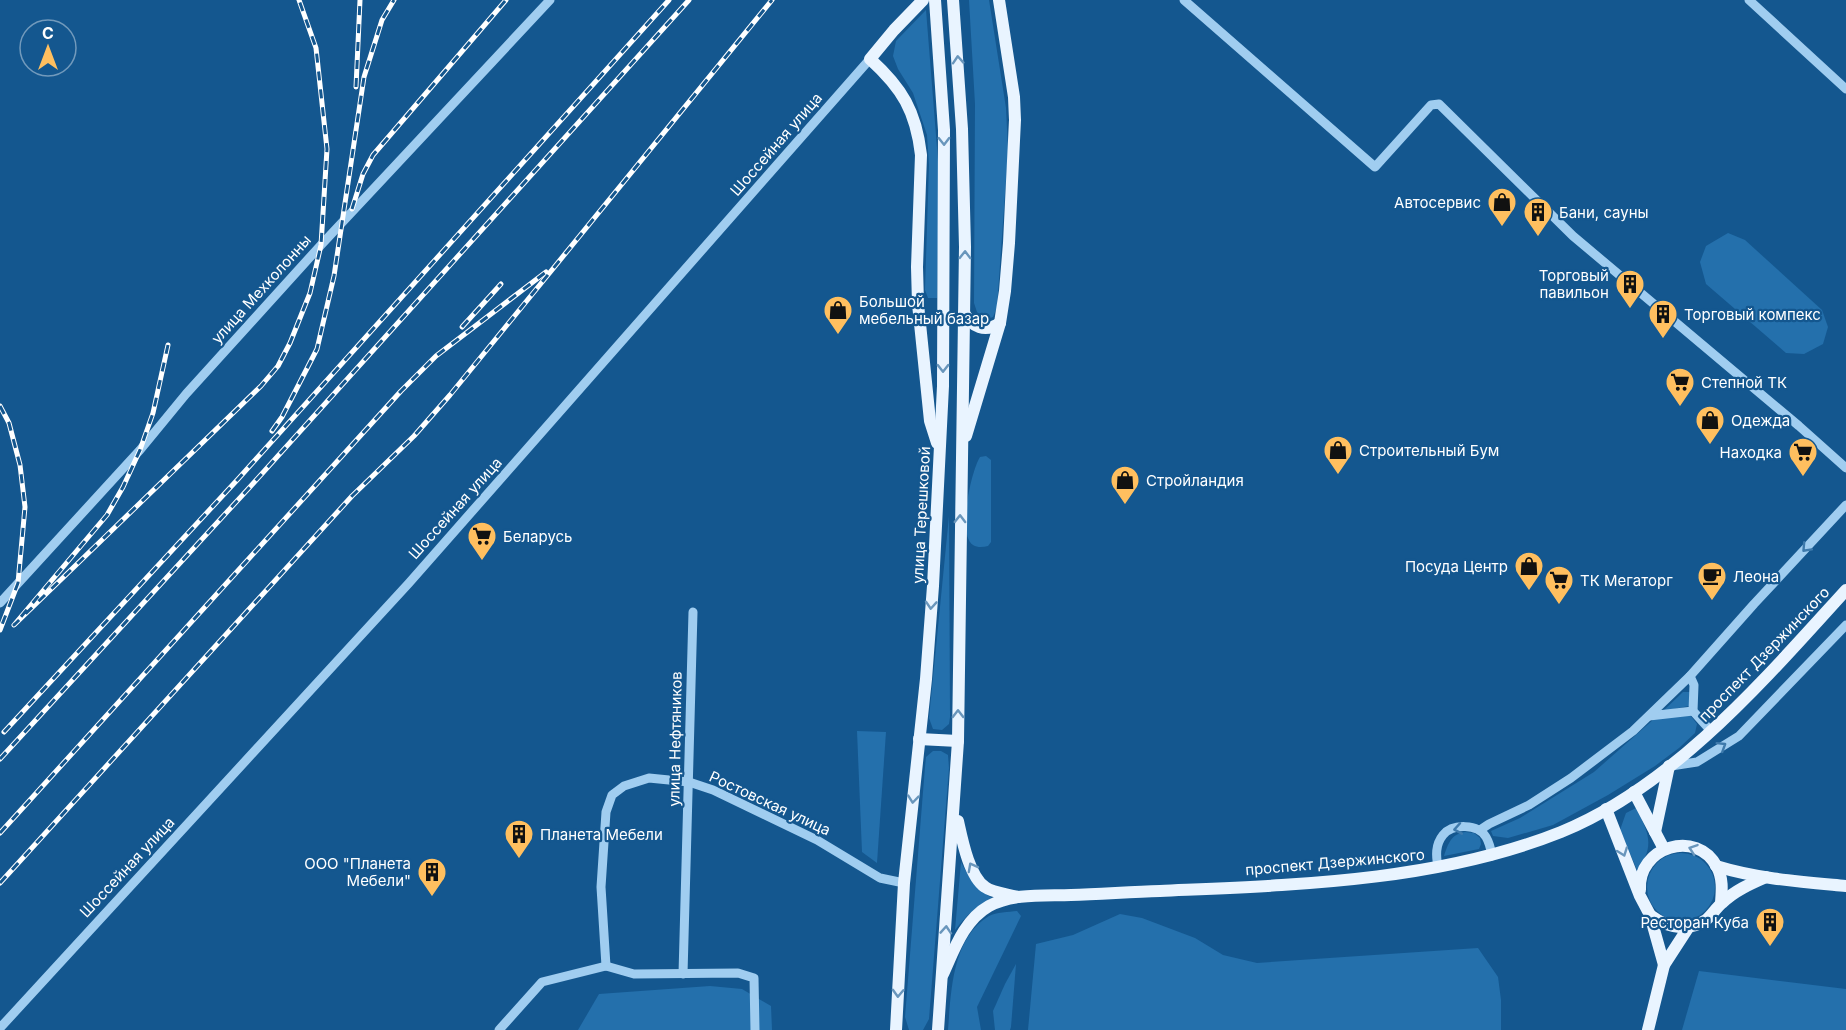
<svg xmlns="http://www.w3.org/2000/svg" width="1846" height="1030" font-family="Inter,sans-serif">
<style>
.green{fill:#2470ac}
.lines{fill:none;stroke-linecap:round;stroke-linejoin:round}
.minor{stroke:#a0cdf0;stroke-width:9}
.major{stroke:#e9f4ff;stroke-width:12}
.rail-casing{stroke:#fff;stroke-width:5}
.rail{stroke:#14578f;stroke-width:3;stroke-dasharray:9;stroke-linecap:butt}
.oneway{stroke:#6996bc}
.oneway2{stroke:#3e7aac}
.labels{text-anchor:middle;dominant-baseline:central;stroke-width:4.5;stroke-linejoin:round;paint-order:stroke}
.street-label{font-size:15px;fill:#fff;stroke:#14578f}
.poi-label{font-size:15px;fill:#fff;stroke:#14578f;text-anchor:start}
</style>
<rect width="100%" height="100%" fill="#14578f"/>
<!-- green -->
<g class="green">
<polygon points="969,0 989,0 1006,108 1008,151 997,307 993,317 984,320 977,312 974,303 975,104"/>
<polygon points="926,10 939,173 937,298 928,298 925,290 929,165 927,135 913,93 898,69 893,56 896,41"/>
<polygon points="1728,233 1745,240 1822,310 1828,327 1823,344 1804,354 1786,353 1706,284 1700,262 1706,246"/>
<path d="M 986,456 L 991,460 L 991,542 L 988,546 C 983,547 978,548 973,545 C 957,535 971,471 980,457 Z"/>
<polygon points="949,516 950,717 949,724 942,730 933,729 929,718"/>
<polygon points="1683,692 1690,692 1689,706 1663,711"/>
<polygon points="1690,715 1697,724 1695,733 1679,748 1655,766 1608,795 1553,825 1508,838 1493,836 1491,831 1520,818 1594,772 1654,719"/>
<polygon points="857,731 886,732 877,863 862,852"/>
<polygon points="933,751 941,751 948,755 949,768 929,1019 923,1030 909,1030 905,1017 925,767 926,757"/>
<path d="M 1636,808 C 1648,832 1656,846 1637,870 L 1620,830 L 1626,813 Z"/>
<path d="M 1465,832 L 1474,833 L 1480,838 L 1481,844 L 1479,849 L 1444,856 C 1448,844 1451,834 1465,832 Z"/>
<circle cx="1681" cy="887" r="34"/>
<path d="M 961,862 C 969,878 976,889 992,898 C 976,906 966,916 955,930 Z"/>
<path d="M 1017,911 L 1021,916 L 977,1007 L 981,1030 L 948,1030 C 951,992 952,938 989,916 C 996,912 1009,912 1017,911 Z"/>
<polygon points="1120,914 1142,918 1195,938 1223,955 1257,963 1478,948 1498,977 1501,1000 1501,1030 1028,1030 1036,944 1073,935"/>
<polygon points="1016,964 1011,1027 1010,1030 995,1030 993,1011 1005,984"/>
<polygon points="1699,971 1846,989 1846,1030 1682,1030"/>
<polygon points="710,986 742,989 771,1006 772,1030 578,1030 599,994"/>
</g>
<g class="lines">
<!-- minor -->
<g class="minor">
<polyline points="1184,0 1375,167 1431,105 1439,104 1573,236 1799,426 1846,468"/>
<polyline points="1749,0 1846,89"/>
<polyline points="0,603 140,450 186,394 321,245 550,0"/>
<polyline points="1690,676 1694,685 1693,711 1711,731"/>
<polyline points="1649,716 1693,711"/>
<polyline points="1671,766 1697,762 1739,736 1846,625"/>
<polyline points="1480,830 1489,824 1529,805 1571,778 1633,731 1690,676 1754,604 1846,505"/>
<path d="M 1438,867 C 1436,856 1435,845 1443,835 C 1453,823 1478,824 1486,837 C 1489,842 1491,850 1492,856"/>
<polyline points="606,966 601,887 606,812 612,795 624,786 649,778 689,782 713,790 817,840 880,878 904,883"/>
<polyline points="683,974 693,612"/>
<polyline points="0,1028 409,583 870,59"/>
<polyline points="499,1030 542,982 606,966 634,974 738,973 754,978 755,1030"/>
</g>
<!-- major -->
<g class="major">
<path d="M 923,0 L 894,30 L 870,59 C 902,88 916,111 921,155 L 917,267 L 918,304 L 930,421 L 937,443"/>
<path d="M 964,313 C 972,327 985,333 1000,323"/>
<polyline points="966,436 1000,323 1005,291 1009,243 1015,120 1014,97 999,0"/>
<polyline points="919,739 958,741"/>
<polyline points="1634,792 1664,849"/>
<polyline points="1606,809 1640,896 1650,915 1664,965"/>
<path d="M 958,821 C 962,839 969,876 985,887 C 993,893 1008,894 1018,897"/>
<polyline points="1655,832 1669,766"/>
<path d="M 1716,866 C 1758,879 1803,882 1846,886"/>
<path d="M 1640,890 C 1637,847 1697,828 1717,867 C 1723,878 1722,890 1721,903"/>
<path d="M 1650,915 C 1668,928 1686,933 1706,920 C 1712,915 1716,908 1722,903 C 1734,891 1750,884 1766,877"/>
<path d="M 943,974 C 954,950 964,920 989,906 C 1013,893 1045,896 1071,895 C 1101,894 1130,892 1160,891 C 1293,885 1436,882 1561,832 C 1674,786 1765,679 1846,590"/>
<polyline points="896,1030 904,883 926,679 933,586 943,386 944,130 935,0"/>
<polyline points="938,1030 958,741 965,247 962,129 953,0"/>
<polyline points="1648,1030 1664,965 1688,928"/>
</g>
<!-- rail casing -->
<g class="rail-casing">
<g id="rail">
<polyline points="356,87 360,0"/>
<polyline points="352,209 363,174 373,155 506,0"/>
<polyline points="462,327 501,284"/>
<polyline points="168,345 153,413 140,450 123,487 107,515 14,625 261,386 278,366 290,343 310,293 321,245 327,149 316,48 299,0"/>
<polyline points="0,406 9,423 20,465 25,507 18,583 0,630"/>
<polyline points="272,431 282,417 317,349 334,276 364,77 382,20 394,0"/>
<polyline points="4,732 239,478 669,0"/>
<polyline points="0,759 249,488 689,0"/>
<polyline points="0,833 401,391 436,356 546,272"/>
<polyline points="0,883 352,496 414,436 450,395 772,0"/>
</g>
</g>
<!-- rail -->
<use href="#rail" class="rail"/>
</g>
<!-- one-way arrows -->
<defs><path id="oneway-chevron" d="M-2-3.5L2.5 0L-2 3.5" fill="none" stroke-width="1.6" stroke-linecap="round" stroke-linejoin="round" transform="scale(1.5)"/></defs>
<g class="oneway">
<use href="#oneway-chevron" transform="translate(958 60) rotate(-94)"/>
<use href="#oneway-chevron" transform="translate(944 141) rotate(89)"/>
<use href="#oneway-chevron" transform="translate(965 255) rotate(-89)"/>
<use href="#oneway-chevron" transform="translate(943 368) rotate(90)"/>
<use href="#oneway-chevron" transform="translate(960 519) rotate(-89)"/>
<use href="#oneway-chevron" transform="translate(931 605) rotate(94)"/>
<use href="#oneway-chevron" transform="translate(958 714) rotate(-90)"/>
<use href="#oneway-chevron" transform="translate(913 799) rotate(96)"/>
<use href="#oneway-chevron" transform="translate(1693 849) rotate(-161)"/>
<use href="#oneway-chevron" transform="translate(1623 852) rotate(70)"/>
<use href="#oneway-chevron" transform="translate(972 867) rotate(-118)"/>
<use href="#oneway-chevron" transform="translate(946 930) rotate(-86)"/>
<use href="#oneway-chevron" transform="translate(898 993) rotate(92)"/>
</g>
<g class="oneway2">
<use href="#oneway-chevron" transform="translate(1806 548) rotate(133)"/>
<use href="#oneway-chevron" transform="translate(1722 746) rotate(-32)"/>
<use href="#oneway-chevron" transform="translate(1458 829) rotate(170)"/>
</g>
<!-- icons -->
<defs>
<g id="shop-pin" transform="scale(1.5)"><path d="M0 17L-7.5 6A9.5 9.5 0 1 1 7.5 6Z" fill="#ffbf5f" stroke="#14578f"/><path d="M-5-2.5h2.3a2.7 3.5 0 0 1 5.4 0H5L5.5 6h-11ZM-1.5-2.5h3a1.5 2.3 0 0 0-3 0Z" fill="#111"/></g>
<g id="building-pin" transform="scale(1.5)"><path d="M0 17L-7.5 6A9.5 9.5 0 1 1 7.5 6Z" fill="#ffbf5f" stroke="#14578f"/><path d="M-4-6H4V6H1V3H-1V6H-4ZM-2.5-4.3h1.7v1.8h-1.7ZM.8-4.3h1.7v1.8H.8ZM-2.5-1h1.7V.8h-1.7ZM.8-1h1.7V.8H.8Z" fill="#111"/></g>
<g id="supermarket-pin" transform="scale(1.5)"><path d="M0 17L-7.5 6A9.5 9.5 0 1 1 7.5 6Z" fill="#ffbf5f" stroke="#14578f"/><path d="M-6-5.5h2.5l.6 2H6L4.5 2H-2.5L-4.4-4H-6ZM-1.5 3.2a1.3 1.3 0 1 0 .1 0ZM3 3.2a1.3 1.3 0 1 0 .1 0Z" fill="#111"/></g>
<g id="cafe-pin" transform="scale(1.5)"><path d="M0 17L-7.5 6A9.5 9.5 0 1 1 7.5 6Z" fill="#ffbf5f" stroke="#14578f"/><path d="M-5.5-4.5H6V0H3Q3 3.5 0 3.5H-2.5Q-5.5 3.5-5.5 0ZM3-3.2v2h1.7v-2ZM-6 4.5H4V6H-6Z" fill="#111"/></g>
</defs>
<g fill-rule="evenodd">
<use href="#shop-pin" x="1502" y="202"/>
<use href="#building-pin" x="1538" y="212"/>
<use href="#building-pin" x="1630" y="284"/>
<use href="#shop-pin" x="838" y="310"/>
<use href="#building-pin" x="1663" y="314"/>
<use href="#supermarket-pin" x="1680" y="382"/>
<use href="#shop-pin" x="1710" y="420"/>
<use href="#shop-pin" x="1338" y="450"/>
<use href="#supermarket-pin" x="1803" y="452"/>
<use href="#shop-pin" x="1125" y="480"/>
<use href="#supermarket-pin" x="482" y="536"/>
<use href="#shop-pin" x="1529" y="566"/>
<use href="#cafe-pin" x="1712" y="576"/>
<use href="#supermarket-pin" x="1559" y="580"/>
<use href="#building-pin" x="519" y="834"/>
<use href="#building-pin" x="432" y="872"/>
<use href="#building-pin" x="1770" y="922"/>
</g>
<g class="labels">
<!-- street labels -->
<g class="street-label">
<text transform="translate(776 144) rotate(-49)">Шоссейная улица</text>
<text transform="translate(261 289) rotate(-48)">улица Мехколонны</text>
<text transform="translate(455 508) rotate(-48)">Шоссейная улица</text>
<text transform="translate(921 515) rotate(-87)">улица Терешковой</text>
<text transform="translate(1764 654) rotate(-46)">проспект Дзержинского</text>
<text transform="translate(675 739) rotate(-89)">улица Нефтяников</text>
<text transform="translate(770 803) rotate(25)">Ростовская улица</text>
<text transform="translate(1335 862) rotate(-5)">проспект Дзержинского</text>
<text transform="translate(127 867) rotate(-47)">Шоссейная улица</text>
</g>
<!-- poi labels -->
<g class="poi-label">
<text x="1481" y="202" text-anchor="end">Автосервис</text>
<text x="1559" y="212">Бани, сауны</text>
<text x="1609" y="275" text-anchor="end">Торговый<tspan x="1609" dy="17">павильон</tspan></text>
<text x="859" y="301">Большой<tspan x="859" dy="17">мебельный базар</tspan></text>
<text x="1684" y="314">Торговый компекс</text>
<text x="1701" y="382">Степной ТК</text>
<text x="1731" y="420">Одежда</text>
<text x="1359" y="450">Строительный Бум</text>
<text x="1782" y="452" text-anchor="end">Находка</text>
<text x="1146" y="480">Стройландия</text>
<text x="503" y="536">Беларусь</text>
<text x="1508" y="566" text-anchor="end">Посуда Центр</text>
<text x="1733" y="576">Леона</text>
<text x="1580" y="580">ТК Мегаторг</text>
<text x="540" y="834">Планета Мебели</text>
<text x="411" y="863" text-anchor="end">ООО "Планета<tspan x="411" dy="17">Мебели"</tspan></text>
<text x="1749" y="922" text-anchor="end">Ресторан Куба</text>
</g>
</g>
<!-- north arrow -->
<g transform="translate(48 48)"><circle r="28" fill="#14578f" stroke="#729abc" stroke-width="1.5"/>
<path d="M0-4.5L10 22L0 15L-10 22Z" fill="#ffbf5f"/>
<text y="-9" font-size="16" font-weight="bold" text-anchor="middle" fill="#ffffff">С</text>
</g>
</svg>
